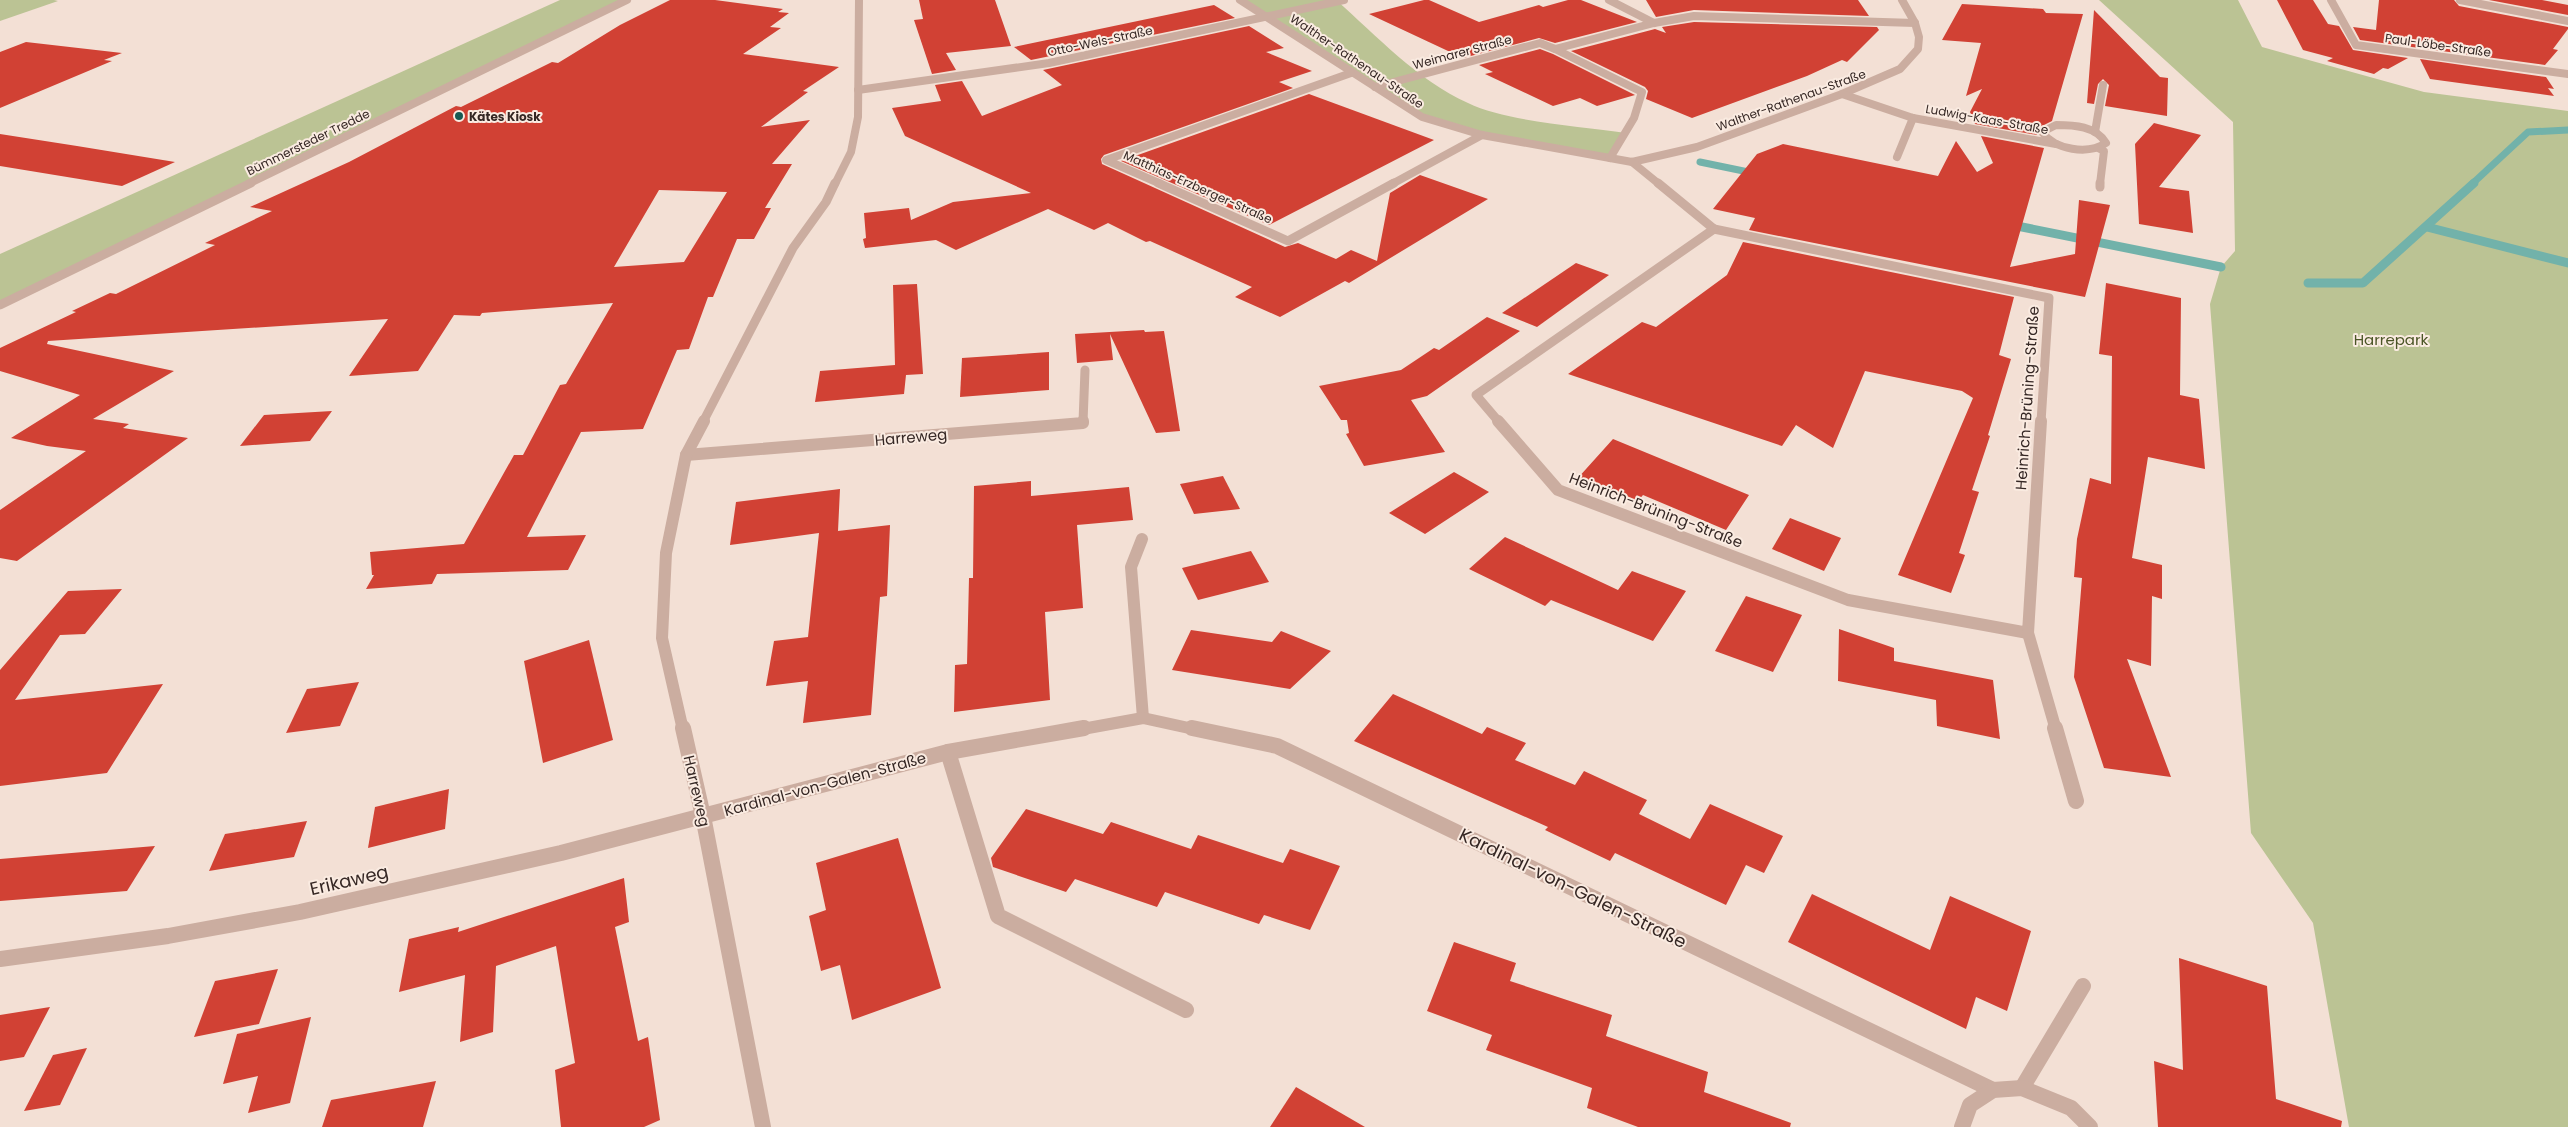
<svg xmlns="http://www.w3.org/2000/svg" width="2568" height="1127" font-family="Poppins,sans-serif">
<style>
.green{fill:#bbc394}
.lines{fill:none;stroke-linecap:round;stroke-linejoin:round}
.stream-far1{stroke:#72b2aa;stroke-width:7}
.stream{stroke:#72b2aa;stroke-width:9}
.building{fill:#d14134;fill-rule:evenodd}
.minor-far3{stroke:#cbada0;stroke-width:8}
.minor-far2{stroke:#cbada0;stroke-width:9}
.minor-far1{stroke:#cbada0;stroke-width:12}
.minor{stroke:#cbada0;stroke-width:16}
.poi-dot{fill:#165953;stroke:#faebe1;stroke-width:2}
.labels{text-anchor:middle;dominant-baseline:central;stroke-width:4;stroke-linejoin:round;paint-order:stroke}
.far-street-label{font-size:12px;fill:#352724;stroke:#faebe1}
.far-poi-label{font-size:12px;font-weight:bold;fill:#352724;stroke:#faebe1;text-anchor:start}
.park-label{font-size:15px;fill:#4b5526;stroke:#faebe1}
.street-label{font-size:15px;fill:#352724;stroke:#faebe1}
.near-street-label{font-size:18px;fill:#352724;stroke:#faebe1}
</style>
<rect width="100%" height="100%" fill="#f3e0d5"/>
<!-- green -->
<g class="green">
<polygon points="0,0 54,0 58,1 0,21"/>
<polygon points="560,0 627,0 0,305 0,254"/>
<path d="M 1240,0 L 1336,0 C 1377,36 1417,80 1468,103 C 1507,122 1581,126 1626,133 L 1610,158 L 1482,135 L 1422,117 Z"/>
<polygon points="2099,0 2238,0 2262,47 2424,92 2568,111 2568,1127 2349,1127 2313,923 2251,833 2210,304 2221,267 2235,251 2233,122"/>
</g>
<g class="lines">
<!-- stream-far1 -->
<g class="stream-far1">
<polyline points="1700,162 1758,174"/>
<polyline points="2472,184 2528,132 2568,130"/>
</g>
<!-- stream -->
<g class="stream">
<polyline points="2007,224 2221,267"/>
<polyline points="2427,227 2568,263"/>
<polyline points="2308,283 2363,283 2474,183"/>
</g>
</g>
<!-- building -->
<g class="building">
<path d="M 670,0 L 715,0 L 783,9 L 778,12 L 789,13 L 770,27 L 781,28 L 743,54 L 839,67 L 803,91 L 808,92 L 761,127 L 810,120 L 772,164 L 792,164 L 765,208 L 771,208 L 754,239 L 737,239 L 713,297 L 708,297 L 689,349 L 677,350 L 643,429 L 581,432 L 527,537 L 586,535 L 568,570 L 437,574 L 432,584 L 366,589 L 374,575 L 372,575 L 370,552 L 464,544 L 514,455 L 523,455 L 560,385 L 566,384 L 613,303 L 482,313 L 480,316 L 454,315 L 418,371 L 349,376 L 388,319 L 48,341 L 47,344 L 174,371 L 93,419 L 129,424 L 123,428 L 188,438 L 17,561 L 0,558 L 0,510 L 86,451 L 47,446 L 11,438 L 80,395 L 0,371 L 0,348 L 76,312 L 72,311 L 110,293 L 116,294 L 215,245 L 205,243 L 272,211 L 250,207 L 349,162 L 456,106 L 461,107 L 552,62 L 558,63 L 620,25 ZM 659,190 L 727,192 L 684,262 L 614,267 Z"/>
<polygon points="919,0 995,0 1011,46 946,53 956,70 932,74 914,20 923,19"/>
<polygon points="1424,0 1429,0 1479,22 1539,5 1543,7 1568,0 1581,0 1637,22 1555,43 1539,38 1463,58 1369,14"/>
<polygon points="1646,0 1858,0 1869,16 1694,10 1656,17"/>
<polygon points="2277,0 2313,0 2328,24 2339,26 2353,50 2408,58 2388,69 2383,68 2374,74 2327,61 2333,58 2303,50"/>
<polygon points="2379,0 2454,0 2459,6 2568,27 2568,29 2553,49 2558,50 2545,65 2360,40 2353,27 2376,30"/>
<polygon points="2489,0 2542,0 2568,5 2568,15"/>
<polygon points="1962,4 2043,9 2046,13 2083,14 2052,121 2038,128 2037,135 1975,124 1970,112 1982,89 1966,96 1981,43 1942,40"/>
<polygon points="1214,5 1235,18 1031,60 1014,47"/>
<polygon points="2094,10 2160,77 2168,78 2167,116 2105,106 2109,85 2103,79 2098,84 2094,104 2087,103"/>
<polygon points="1694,22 1877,27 1879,30 1847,62 1842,60 1807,76 1692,118 1646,99 1648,91 1645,87 1571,51 1655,29 1666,33 1662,27"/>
<polygon points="1249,26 1284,48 1266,52 1312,71 1279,82 1293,88 1104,155 1101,159 1102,164 1285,247 1298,243 1336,259 1351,250 1377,261 1390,193 1420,175 1488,199 1349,283 1345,281 1280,317 1235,297 1252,287 1150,241 1146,242 1108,223 1094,230 1048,209 956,250 936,240 865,248 863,239 866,238 864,213 909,208 911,220 953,202 1031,193 905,136 892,108 941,101 935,85 962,81 982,116 1062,85 1043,70"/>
<polygon points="26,42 122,53 104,60 112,61 0,108 0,52"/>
<polygon points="1540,49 1553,54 1635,95 1597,106 1580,98 1553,106 1485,74 1493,72 1479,65"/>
<polygon points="2420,59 2546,77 2554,89 2548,88 2554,96 2430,79"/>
<polygon points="1309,94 1434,140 1269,225 1121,161"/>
<polygon points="2154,123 2201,135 2159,187 2189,191 2193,233 2139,224 2135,144"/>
<polygon points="0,134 77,146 175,162 122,186 0,166"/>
<polygon points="1981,136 2044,148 2010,267 2075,254 2079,200 2110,205 2085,297 1749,230 1755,218 1713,209 1757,154 1783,144 1938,176 1956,141 1977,172 1993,163"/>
<polygon points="1743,242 2014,297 1999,355 2011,359 1988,435 1990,436 1972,490 1979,492 1959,553 1965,555 1951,593 1898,575 1973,398 1962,391 1865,371 1833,448 1796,425 1782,446 1568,374 1642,322 1656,327 1727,275"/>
<polygon points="1576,263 1609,275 1537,327 1502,313"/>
<polygon points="2106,283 2181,298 2180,395 2199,399 2205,469 2148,457 2132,558 2162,565 2162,599 2152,596 2151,666 2127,659 2171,777 2104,768 2074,677 2082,578 2074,577 2077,539 2090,478 2111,484 2112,356 2099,354"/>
<polygon points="917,284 923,374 906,375 904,394 815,402 820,371 895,365 893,285"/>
<polygon points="1487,317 1520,331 1427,396 1411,400 1445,452 1364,466 1346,434 1349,433 1347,420 1341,420 1319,386 1401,370 1434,348 1439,350"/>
<polygon points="1144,330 1145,332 1164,331 1180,431 1156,433 1110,334 1113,360 1077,363 1075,334"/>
<polygon points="1049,352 1049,390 960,397 962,358"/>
<polygon points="332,411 310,441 240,446 264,415"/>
<polygon points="1613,439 1749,495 1726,530 1643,495 1637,502 1577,479"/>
<polygon points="1454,472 1489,492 1425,534 1389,513"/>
<polygon points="1223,476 1240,509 1194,514 1180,484"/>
<polygon points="1031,481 1031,496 1129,487 1133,520 1077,525 1083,608 1045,612 1050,700 954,712 955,665 967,664 969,578 973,578 974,486"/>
<polygon points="840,489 838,531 829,532 890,525 887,596 880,597 871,715 803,723 808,681 766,686 774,641 808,637 819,533 730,545 736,502"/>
<polygon points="1790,518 1841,538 1824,571 1772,549"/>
<polygon points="1505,537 1618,590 1632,571 1686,591 1653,641 1551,600 1545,606 1469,569"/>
<polygon points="1251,551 1269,582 1198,600 1182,568"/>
<polygon points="122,589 85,634 60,635 15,700 163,684 107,773 0,786 0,670 68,591"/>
<polygon points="1746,596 1802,615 1773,672 1715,651"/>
<polygon points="1839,629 1894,648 1894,661 1993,680 2000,739 1937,726 1936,700 1838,681"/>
<polygon points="1191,630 1272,642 1281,631 1331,651 1290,689 1172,670"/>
<polygon points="589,640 613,740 543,763 524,661"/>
<polygon points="359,682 340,726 286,733 307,689"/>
<polygon points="1393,694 1482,734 1487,727 1526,743 1515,760 1575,785 1584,771 1647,800 1639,814 1690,839 1710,804 1783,836 1764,873 1746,865 1726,905 1615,853 1610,861 1545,830 1548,827 1354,741"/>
<polygon points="449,789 445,829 368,848 375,807"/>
<polygon points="1026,809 1103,834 1111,822 1191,849 1198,835 1283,863 1290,849 1340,866 1310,930 1264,915 1259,924 1165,892 1157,907 1075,879 1066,892 993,867 991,858"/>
<polygon points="307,821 294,857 209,871 225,834"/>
<polygon points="898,838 941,988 852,1020 840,965 821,971 809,916 826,910 816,863"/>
<polygon points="155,846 127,891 0,901 0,859"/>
<polygon points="624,878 629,922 615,927 638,1041 648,1037 660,1120 644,1127 561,1127 555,1070 575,1063 556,946 496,966 493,1032 460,1042 465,975 399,992 409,939 459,927 458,932"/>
<polygon points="1812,894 1930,950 1950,896 2031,931 2007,1011 1976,997 1966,1029 1788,942"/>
<polygon points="1454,942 1516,963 1510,981 1612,1015 1606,1036 1708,1072 1704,1092 1791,1123 1790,1127 1638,1127 1587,1108 1592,1088 1486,1050 1492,1035 1427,1011"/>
<polygon points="2179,958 2267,986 2276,1099 2342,1121 2341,1127 2158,1127 2154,1061 2183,1070"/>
<polygon points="278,969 259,1024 194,1037 215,981"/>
<polygon points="50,1007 24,1057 0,1061 0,1015"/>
<polygon points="311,1017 290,1103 248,1113 258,1076 223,1084 237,1034"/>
<polygon points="87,1048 60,1105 24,1111 53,1055"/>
<polygon points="436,1081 423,1127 322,1127 331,1100"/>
<polygon points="1296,1087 1365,1127 1270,1127"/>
</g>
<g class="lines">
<!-- minor-far3 -->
<g class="minor-far3">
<polyline points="1240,0 1422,117 1482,135 1632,162 1697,147 1842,94 1900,69 1918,49 1919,37 1915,23 1902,0"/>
<polyline points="1609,0 1654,23"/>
<polyline points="2331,0 2356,45 2568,74"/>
<polyline points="2460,0 2568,21"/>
<polyline points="1555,49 1642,92 1634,118 1610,158"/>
<polyline points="1375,87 1540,43 1555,49 1654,23 1694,16 1915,23"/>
<polyline points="858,90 1049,63 1344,0"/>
<polyline points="1842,94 1913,118 2056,144"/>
<path d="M 2056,125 C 2074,125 2096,126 2106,143 C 2088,155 2055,150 2042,132 Z"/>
<polyline points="2095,132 2103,85"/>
<polyline points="2098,148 2104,151 2100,184"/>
<polyline points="1897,157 1913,118"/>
<polyline points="1632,162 1659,184"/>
<polyline points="248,184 627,0"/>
<polyline points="835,184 851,152 858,117 859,0"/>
<polyline points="1161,184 1106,160 1351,73"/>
<polyline points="1392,184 1482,135"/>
</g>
<!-- minor-far2 -->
<g class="minor-far2">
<polyline points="1158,183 1288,241 1394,183"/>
<polyline points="1658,183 1714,229"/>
<polyline points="2100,187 2100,183"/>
<polyline points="1714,229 2049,298 2041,422"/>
<polyline points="0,305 251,183"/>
<polyline points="703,422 793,248 826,202 835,183"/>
<polyline points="1083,422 1085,370"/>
<polyline points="1499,422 1476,395 1714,229"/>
</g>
<!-- minor-far1 -->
<g class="minor-far1">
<polyline points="1498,421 1558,490 1848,600 2028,633 2041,421"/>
<polyline points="686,455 1083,423 1083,421"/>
<polyline points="1142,539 1131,567 1143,718"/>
<polyline points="2028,633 2056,730"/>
<polyline points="683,730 662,638 666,553 686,455 704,421"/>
<polyline points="1077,730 1143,718 1198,730"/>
</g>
<!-- minor -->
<g class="minor">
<polyline points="683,728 703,816 763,1127"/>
<polyline points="1192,728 1277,746 1993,1090"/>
<polyline points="2055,728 2076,801"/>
<polyline points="948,752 998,916 1186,1010"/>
<polyline points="0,959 168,936 300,912 561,853 948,752 1084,728"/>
<polyline points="2022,1088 2083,986"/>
<polyline points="1962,1127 1970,1105 1993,1090 2022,1088 2071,1108 2090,1127"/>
</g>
</g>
<!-- markers -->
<circle class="poi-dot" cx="459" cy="116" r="5"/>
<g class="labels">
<!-- far-street labels -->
<g class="far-street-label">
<text transform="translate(1100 41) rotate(-12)">Otto-Wels-Straße</text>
<text transform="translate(2438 45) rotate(8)">Paul-Löbe-Straße</text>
<text transform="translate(1462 52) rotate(-15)">Weimarer Straße</text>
<text transform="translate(1357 61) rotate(34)">Walther-Rathenau-Straße</text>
<text transform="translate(1791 100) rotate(-20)">Walther-Rathenau-Straße</text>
<text transform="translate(1987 119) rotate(10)">Ludwig-Kaas-Straße</text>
<text transform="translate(308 142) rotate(-26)">Bümmersteder Tredde</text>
<text transform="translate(1198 187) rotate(24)">Matthias-Erzberger-Straße</text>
</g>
<!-- far-poi labels -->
<g class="far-poi-label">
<text x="469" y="116">Kätes Kiosk</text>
</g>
<!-- park labels -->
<g class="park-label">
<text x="2391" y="339">Harrepark</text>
</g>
<!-- street labels -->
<g class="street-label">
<text transform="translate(2027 398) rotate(-86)">Heinrich-Brüning-Straße</text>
<text transform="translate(911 437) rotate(-5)">Harreweg</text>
<text transform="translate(1656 510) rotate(21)">Heinrich-Brüning-Straße</text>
<text transform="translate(825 784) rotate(-15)">Kardinal-von-Galen-Straße</text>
<text transform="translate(697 791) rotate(77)">Harreweg</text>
</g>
<!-- near-street labels -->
<g class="near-street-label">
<text transform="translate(349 880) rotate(-13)">Erikaweg</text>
<text transform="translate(1573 888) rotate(26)">Kardinal-von-Galen-Straße</text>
</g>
</g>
</svg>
